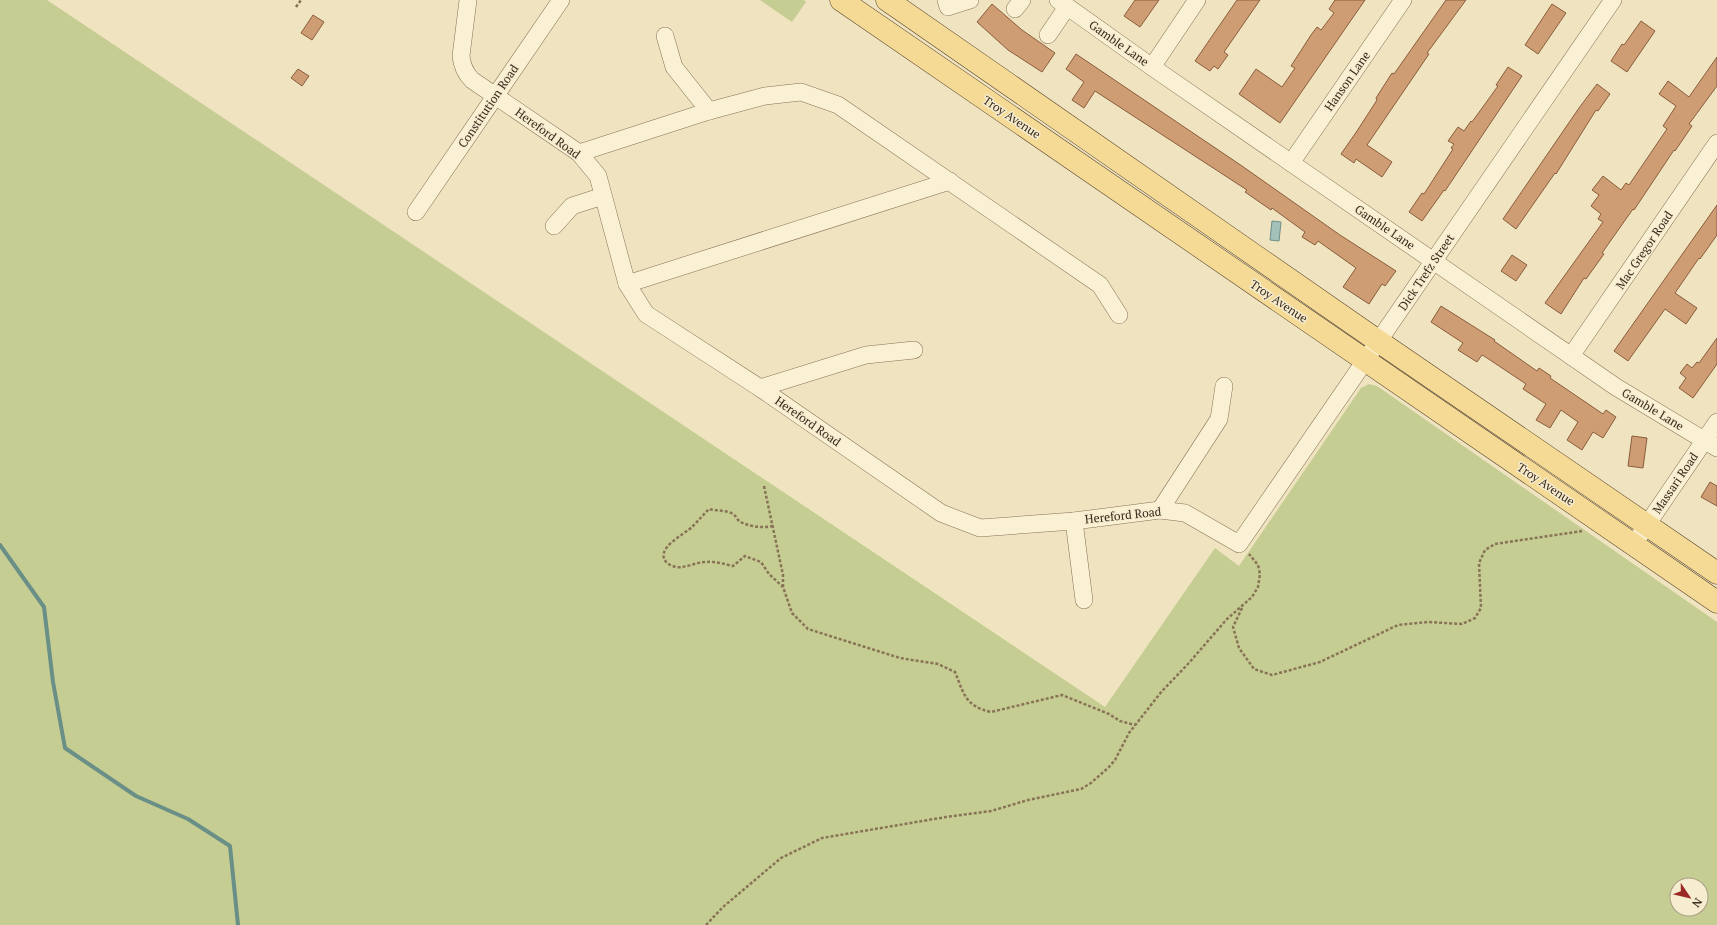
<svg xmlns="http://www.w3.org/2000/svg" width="1717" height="925" font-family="'PT Serif',serif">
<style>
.green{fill:#c5cd93;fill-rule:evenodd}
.water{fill:#a3c1b9;stroke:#6a8f87}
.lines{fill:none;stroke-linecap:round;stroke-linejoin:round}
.stream{stroke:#6a8f87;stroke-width:4}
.building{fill:#cf9d74;stroke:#895d3c}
.minor-casing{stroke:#897357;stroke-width:18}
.major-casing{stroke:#56412c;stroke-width:23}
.path{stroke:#897357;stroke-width:2.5;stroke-dasharray:3 2;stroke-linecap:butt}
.minor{stroke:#faf0d3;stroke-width:17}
.major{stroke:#f4da95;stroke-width:22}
.labels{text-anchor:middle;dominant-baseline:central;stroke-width:3;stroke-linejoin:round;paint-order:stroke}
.street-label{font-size:12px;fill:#382a1c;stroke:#f6eccf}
</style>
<rect width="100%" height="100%" fill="#efe3c0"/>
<!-- green -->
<g class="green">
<path d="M 0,0 L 47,0 L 1105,707 L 1215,548 L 1239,566 L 1361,388 L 1369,384 L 1377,386 L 1717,622 L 1717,925 L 0,925 ZM 1677,885 L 1701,885 L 1701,909 L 1677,909 Z"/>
<polygon points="760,0 804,0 806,2 792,22"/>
</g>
<!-- water -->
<polygon class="water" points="1272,221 1281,222 1279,241 1270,240"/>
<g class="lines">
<!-- stream -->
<polyline class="stream" points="0,545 44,607 53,682 65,748 136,796 188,819 230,846 238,925"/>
</g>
<!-- building -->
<g class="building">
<polygon points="1135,0 1159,0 1140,27 1124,16"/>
<polygon points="1237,0 1260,0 1224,52 1228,55 1218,69 1214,66 1210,71 1195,61"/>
<polygon points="1335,0 1365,0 1280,123 1239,94 1256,69 1282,87 1295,68 1291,66 1311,35 1317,27 1321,30 1334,13 1329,9"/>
<polygon points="1446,0 1466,0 1427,53 1429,54 1367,145 1392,162 1382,177 1356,159 1354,163 1341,154 1357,131 1377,100 1376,98 1392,73 1394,74"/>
<polygon points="992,4 1022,30 1055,53 1042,72 1008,50 977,22"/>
<polygon points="1552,4 1566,13 1538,54 1525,45"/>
<polygon points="313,15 324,22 312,40 301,33"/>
<polygon points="1641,21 1655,31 1627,72 1611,61 1622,44 1624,45"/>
<polygon points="1076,54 1242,166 1340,235 1396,271 1385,286 1382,284 1369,304 1343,287 1356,268 1318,241 1315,245 1302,237 1305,232 1272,208 1271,210 1245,192 1247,190 1095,91 1084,108 1072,100 1084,82 1066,69"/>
<polygon points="1717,57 1717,86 1689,124 1692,126 1675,151 1674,150 1634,210 1633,209 1602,253 1604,254 1586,279 1584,278 1561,314 1545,303 1603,222 1598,219 1601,214 1591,206 1599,195 1592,190 1603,176 1621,190 1626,183 1629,185 1667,129 1663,126 1676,106 1659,94 1668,81 1689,97"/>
<polygon points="1508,67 1522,76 1445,191 1444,190 1422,221 1409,212 1422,193 1424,194 1453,149 1451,148 1454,144 1448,141 1458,127 1464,131 1471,121 1472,122 1498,86 1496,85"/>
<polygon points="298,69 309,76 302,86 291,78"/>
<polygon points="1597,84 1610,94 1598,111 1596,110 1556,174 1555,173 1516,229 1503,219 1579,108"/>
<polygon points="1717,205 1717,235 1700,259 1699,258 1675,293 1697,308 1686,324 1665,309 1628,361 1614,351"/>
<polygon points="1512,255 1527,265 1516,281 1501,271"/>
<polygon points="1441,306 1495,340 1494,341 1537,371 1539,368 1551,376 1550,378 1603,414 1606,410 1616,417 1603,438 1593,432 1582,450 1567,440 1578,422 1561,410 1550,428 1536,420 1546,404 1523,389 1526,384 1484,356 1482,355 1477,362 1458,350 1463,343 1431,322"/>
<polygon points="1717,338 1717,364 1693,398 1679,388 1686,378 1680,373 1687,364 1692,368 1697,362 1699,363"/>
<polygon points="1632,436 1647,438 1643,468 1628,466"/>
<polygon points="1710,482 1717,486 1717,506 1701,497"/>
</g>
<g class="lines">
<!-- minor casing -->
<g class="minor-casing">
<g id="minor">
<path d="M 468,0 L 461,56 C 462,66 465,73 472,80 L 579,153 L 598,176 L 627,284 L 646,314 L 760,388 L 941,513 L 980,528 L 1074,521 L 1160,510 L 1185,513 L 1239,544 L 1613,0"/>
<polyline points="946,0 948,7 970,0"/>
<polyline points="1058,0 1152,67 1616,387 1717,448"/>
<polyline points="1015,9 1022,0"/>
<polyline points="1048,35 1067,7"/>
<polyline points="665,36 674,67 709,111"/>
<polyline points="1152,67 1197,0"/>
<polyline points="579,153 709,111 765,96 801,92 838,105 1100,285 1119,315"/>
<polyline points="1291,163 1403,0"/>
<polyline points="416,212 561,0"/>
<polyline points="554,226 572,206 603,196"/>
<polyline points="627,284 950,181"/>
<polyline points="1571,356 1717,143"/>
<polyline points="760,388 866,355 914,350"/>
<polyline points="1160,510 1219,419 1224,386"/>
<polyline points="1074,521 1084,600"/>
<polyline points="1640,535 1717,422"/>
</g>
</g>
<!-- major casing -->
<g class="major-casing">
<g id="major">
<polyline points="841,0 1717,602"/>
<polyline points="887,0 1378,341 1717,573"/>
</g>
</g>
<!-- path -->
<g class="path">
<polyline points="296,7 301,0"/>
<polyline points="764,486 783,575 783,587"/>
<path d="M 773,526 C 762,528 749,527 739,521 C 737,519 736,516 733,514 C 727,510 716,511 709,509 C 703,515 698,521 692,527 C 685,534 653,549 667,563 C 671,566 677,568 682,567 C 690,566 698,562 706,562 C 715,561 724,564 733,566 L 745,556 L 761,562 L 769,574 L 783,587 L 792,613 L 808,629 L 900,658 L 938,664 L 955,672 C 964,694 965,706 991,712 L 1062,695 L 1109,714 L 1120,721 L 1135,725"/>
<polyline points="1242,608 1233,627 1239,648 1254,669 1272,675 1320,662 1398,625 1428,622 1462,624 1475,618 1481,608 1479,563 1485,550 1495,544 1582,531"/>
<polyline points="706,925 723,907 781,858 822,838 946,817 991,811 1028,800 1081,789 1091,783 1109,767 1115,760 1129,733 1162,691 1188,664 1227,619 1252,597 1258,587 1260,574 1258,565 1249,554"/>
</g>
<!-- minor -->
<use href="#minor" class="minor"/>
<!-- major -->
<use href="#major" class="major"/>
</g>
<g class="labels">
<!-- street labels -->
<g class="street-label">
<text transform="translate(1119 43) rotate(35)">Gamble Lane</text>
<text transform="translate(1347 81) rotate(-55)">Hanson Lane</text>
<text transform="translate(488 106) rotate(-56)">Constitution Road</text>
<text transform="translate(1012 117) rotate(34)">Troy Avenue</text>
<text transform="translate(548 133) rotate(36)">Hereford Road</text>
<text transform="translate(1385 227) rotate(34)">Gamble Lane</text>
<text transform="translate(1644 250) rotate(-56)">Mac Gregor Road</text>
<text transform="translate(1426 272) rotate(-56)">Dick Trefz Street</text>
<text transform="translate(1279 301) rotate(34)">Troy Avenue</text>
<text transform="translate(1653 409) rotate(31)">Gamble Lane</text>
<text transform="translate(808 421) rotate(35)">Hereford Road</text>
<text transform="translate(1675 483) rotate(-56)">Massari Road</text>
<text transform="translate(1546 484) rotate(34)">Troy Avenue</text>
<text transform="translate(1123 515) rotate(-6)">Hereford Road</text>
</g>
</g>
<!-- north arrow -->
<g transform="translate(1689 897) rotate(125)"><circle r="19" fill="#f6eccf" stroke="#aa9e87"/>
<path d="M0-3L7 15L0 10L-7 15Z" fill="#9a2825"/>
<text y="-6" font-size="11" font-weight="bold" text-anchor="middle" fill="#382a1c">N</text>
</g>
</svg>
